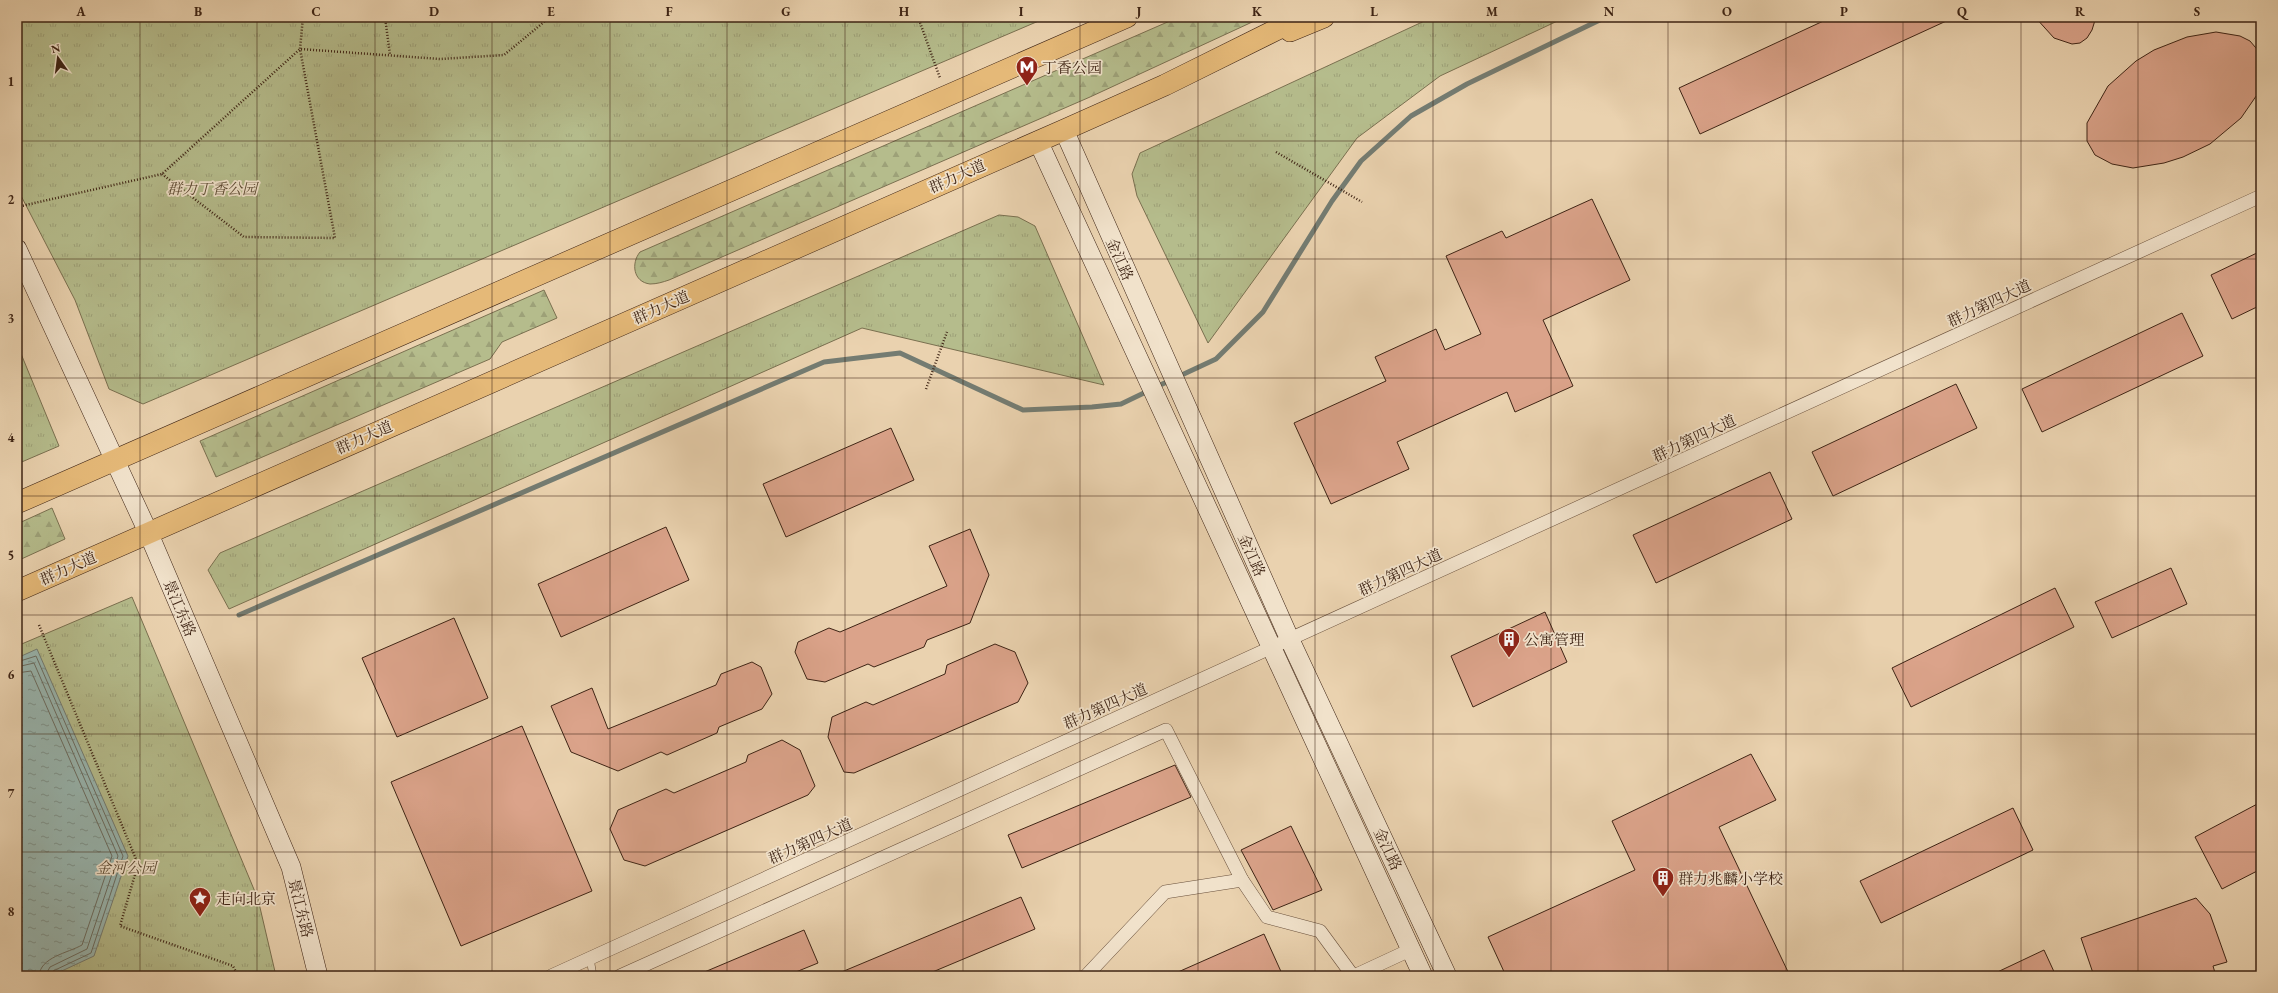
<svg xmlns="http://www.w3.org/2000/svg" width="2278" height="993" font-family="'EB Garamond','Noto Serif SC',serif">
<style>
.forest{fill:url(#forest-firs);stroke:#7a7050}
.park{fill:url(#park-tufts);stroke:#7a7050}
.water{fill:url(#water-ripples);stroke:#747c72}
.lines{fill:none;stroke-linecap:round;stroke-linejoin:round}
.shore{stroke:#6b6d62;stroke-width:1}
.stream{stroke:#747c72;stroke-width:5}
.building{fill:#dba38a;stroke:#3e2415}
.lane-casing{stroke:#69503c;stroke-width:8}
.street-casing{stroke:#69503c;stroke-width:14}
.secondary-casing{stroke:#3e2415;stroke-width:20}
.primary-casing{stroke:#3e2415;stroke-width:22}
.path{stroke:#3e2415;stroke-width:2.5;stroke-dasharray:1 2;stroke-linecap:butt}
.lane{stroke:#f1e2cb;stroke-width:7}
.street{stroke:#f1e2cb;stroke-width:13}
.secondary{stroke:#f1e2cb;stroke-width:19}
.primary{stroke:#e5b978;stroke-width:21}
.grid{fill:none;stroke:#3e2415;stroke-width:1;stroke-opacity:0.55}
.labels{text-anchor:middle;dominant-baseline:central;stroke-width:3.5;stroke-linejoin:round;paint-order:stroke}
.poi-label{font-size:15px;fill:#3e2415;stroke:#f1e2cb;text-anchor:start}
.street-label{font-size:15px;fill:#3e2415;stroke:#f1e2cb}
.park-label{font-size:15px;font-style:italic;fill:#5c4a33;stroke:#f1e2cb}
.neatline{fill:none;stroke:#3e2415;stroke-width:1.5}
.grid-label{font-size:13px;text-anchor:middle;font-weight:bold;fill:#3e2415}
</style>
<defs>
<pattern id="forest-firs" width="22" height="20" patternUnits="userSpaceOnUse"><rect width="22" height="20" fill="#b5bc8c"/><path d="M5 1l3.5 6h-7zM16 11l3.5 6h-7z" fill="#9da178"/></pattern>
<pattern id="park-tufts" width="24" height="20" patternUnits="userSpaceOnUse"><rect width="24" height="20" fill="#b5bc8c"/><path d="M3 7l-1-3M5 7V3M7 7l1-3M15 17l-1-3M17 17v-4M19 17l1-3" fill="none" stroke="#9da178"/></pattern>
<pattern id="water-ripples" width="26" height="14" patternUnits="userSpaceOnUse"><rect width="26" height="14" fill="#98b6b0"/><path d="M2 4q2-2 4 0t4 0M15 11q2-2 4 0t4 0" fill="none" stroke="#7d948e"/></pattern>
</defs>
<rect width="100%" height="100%" fill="#ead2af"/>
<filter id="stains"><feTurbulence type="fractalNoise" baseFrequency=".005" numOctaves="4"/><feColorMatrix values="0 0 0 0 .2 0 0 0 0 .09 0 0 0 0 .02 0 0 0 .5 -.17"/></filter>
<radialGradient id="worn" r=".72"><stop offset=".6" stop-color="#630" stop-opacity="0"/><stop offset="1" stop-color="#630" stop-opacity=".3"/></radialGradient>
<!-- forest -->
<g class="forest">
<path d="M 1179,17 L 1263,17 L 1090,97 L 669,280 C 663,282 657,284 650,284 C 633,282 631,263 640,252 Z"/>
<polygon points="544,290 557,318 502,342 490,359 216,477 200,441"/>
<polygon points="52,508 65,539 17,561 17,524"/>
</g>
<!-- park -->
<g class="park">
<polygon points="17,17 1048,17 143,404 109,389 75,300 17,188"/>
<polygon points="1433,17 1566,17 1440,76 1357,138 1208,343 1137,196 1132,174 1140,153"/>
<polygon points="999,215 1018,217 1035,226 1104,385 862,328 229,609 208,570 220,553"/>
<polygon points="17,344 59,446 17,464"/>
<polygon points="132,597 258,899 276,976 17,976 17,646"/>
</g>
<!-- water -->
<polygon class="water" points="37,649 128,856 94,956 51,976 17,976 17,658"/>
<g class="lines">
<!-- shore -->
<g class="shore">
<polyline points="17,662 36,656 123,856 91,953 53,971 50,976"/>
<polyline points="17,667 34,663 118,856 87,949 50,967 45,976"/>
<path d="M 17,673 L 31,671 L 112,856 L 82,945 C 68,953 40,957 39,976"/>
</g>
<!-- stream -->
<g class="stream">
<polyline points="1156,387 1216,359 1263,312 1332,201 1361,161 1411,116 1467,84 1606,17"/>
<polyline points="239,615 824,362 900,353 1023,410 1092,407 1121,404 1148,391"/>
</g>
</g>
<!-- building -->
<g class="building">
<polygon points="1832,17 1955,17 1700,134 1679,88"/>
<polygon points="2035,17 2096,17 2092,30 2087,38 2080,43 2072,44 2054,38"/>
<polygon points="2216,32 2240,36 2250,41 2261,54 2261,89 2241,118 2210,144 2183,157 2164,163 2133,168 2112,164 2095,155 2087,141 2087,123 2108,86 2136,61 2154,50 2187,37"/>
<polygon points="1592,199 1630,280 1543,320 1573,386 1515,412 1507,392 1397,442 1409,469 1331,504 1294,423 1386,381 1375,357 1436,329 1445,350 1481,334 1446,256 1502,231 1506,238"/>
<polygon points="2261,251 2261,305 2232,319 2211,275"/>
<polygon points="2182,313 2203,356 2042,432 2022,389"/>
<polygon points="1956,384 1977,428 1833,496 1812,452"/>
<polygon points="891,428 914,480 786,537 763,484"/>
<polygon points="1770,472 1792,519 1656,583 1633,535"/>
<polygon points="666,527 689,580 561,637 538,584"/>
<polygon points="970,529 989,575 970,623 927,640 924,647 874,667 868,664 825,682 807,679 795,652 798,642 829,628 840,632 947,586 929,546"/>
<polygon points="2171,568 2187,604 2112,638 2095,602"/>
<polygon points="2055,588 2074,627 1911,707 1892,668"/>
<polygon points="1545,612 1567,662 1473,707 1451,656"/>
<polygon points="454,618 488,698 397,737 362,658"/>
<polygon points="995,644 1015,652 1028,683 1018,702 854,773 844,772 828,737 832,717 866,702 873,705 945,674 947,665"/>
<polygon points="752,662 761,667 772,694 762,709 719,727 717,733 667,755 661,752 618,771 571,752 551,706 592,688 608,729 716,685 721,674"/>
<polygon points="522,726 592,891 461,946 391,782"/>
<polygon points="782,740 800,750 815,786 808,795 645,866 624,860 610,829 618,810 666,789 674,793 746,762 748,755"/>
<polygon points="1751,754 1776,800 1719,827 1790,976 1506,976 1488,937 1635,870 1612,821"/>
<polygon points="1175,765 1191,797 1022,868 1008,835"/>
<polygon points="2261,802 2261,869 2222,889 2195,837"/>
<polygon points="2013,808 2033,850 1881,923 1860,881"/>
<polygon points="1291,826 1322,890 1273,910 1241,850"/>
<polygon points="1021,897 1035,929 923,976 832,976"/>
<polygon points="2196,898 2210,914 2227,962 2213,966 2216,976 2094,976 2081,938"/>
<polygon points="804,930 818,963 786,976 695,976"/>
<polygon points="1264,934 1283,976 1169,976"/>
<polygon points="2044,950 2056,976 1989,976"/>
</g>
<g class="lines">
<!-- lane casing -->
<g class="lane-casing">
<polyline id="lane" points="590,958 593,976"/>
</g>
<!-- street casing -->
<g class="street-casing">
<g id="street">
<polyline points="551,976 2261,196"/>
<polyline points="620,976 1166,730 1242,880 1267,917 1320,931 1353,976"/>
<polyline points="1086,976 1165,892 1242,880"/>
<polyline points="1354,976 1410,950"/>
</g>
</g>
<!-- secondary casing -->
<g class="secondary-casing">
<g id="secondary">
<polyline points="1064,130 1290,640 1447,976"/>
<polyline points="1038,141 1423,976"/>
<polyline points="17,249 148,532 291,867 318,976"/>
</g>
</g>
<!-- primary casing -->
<g class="primary-casing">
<g id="primary">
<polyline points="1290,31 1324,17"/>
<polyline points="17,503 1127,17"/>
<polyline points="17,591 1064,130 1165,85 1302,17"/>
</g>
</g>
<!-- path -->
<g class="path">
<polyline points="385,17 390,55"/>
<polyline points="918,17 940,78"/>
<polyline points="1276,152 1362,202"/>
<polyline points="162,174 244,237 335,238 300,49 303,17"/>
<polyline points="17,207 162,174 300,49 440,59 504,55 550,17"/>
<polyline points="926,389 947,332"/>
<polyline points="39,625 138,864 120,926 233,966 238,976"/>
</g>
<!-- lane -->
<use href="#lane" class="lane"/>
<!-- street -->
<use href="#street" class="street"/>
<!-- secondary -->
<use href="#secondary" class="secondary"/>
<!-- primary -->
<use href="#primary" class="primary"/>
</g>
<!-- grid -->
<path class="grid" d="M 140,17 L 140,976M 257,17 L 257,976M 375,17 L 375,976M 492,17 L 492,976M 610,17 L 610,976M 727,17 L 727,976M 845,17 L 845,976M 963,17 L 963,976M 1080,17 L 1080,976M 1198,17 L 1198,976M 1315,17 L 1315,976M 1433,17 L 1433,976M 1551,17 L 1551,976M 1668,17 L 1668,976M 1786,17 L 1786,976M 1903,17 L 1903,976M 2021,17 L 2021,976M 2138,17 L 2138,976M 17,141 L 2261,141M 17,259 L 2261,259M 17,378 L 2261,378M 17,496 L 2261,496M 17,615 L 2261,615M 17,734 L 2261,734M 17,852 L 2261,852"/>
<!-- icons -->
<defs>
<g id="metro-pin" transform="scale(1.15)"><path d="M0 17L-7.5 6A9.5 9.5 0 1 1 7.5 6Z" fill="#8f2418" stroke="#f1e2cb"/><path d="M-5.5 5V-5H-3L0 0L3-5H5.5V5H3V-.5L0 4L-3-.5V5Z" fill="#fff"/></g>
<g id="building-pin" transform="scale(1.15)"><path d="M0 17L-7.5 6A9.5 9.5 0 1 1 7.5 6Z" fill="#8f2418" stroke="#f1e2cb"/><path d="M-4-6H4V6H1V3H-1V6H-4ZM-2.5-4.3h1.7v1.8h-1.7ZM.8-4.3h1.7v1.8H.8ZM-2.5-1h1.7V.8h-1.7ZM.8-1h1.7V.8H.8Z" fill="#fff"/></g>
<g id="sight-pin" transform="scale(1.15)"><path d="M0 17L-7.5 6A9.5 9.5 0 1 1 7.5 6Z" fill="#8f2418" stroke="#f1e2cb"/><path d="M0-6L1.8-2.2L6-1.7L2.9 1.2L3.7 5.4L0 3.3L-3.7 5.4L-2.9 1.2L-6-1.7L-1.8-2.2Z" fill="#fff"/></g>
</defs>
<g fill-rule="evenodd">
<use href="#metro-pin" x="1027" y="67"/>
<use href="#building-pin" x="1509" y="639"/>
<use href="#building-pin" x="1663" y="878"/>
<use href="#sight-pin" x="200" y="898"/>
</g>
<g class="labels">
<!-- poi labels -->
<g class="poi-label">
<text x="1042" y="67">丁香公园</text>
<text x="1524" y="639">公寓管理</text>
<text x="1678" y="878">群力兆麟小学校</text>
<text x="216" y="898">走向北京</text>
</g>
<!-- street labels -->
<g class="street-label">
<text transform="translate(957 176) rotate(-24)">群力大道</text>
<text transform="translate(1120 259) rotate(66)">金江路</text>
<text transform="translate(1989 303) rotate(-25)">群力第四大道</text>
<text transform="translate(661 307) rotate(-24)">群力大道</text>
<text transform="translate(364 437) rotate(-24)">群力大道</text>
<text transform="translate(1694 438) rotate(-25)">群力第四大道</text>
<text transform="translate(1252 555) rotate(66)">金江路</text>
<text transform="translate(68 568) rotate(-24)">群力大道</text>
<text transform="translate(1400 572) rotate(-25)">群力第四大道</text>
<text transform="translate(180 608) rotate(67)">景江东路</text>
<text transform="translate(1105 706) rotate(-24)">群力第四大道</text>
<text transform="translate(810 841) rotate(-24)">群力第四大道</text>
<text transform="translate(1388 849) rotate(65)">金江路</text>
<text transform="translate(301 908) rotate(76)">景江东路</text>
</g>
<!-- park labels -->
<g class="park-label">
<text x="212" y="188">群力丁香公园</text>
<text x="126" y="867">金河公园</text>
</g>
</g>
<!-- margin -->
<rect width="2278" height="993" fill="none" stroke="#ead2af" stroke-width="44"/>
<!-- north arrow -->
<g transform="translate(58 58) rotate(346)" stroke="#f1e2cb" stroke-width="3" paint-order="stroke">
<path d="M0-3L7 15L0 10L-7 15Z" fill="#3e2415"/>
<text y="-6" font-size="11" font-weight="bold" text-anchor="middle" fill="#3e2415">N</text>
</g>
<rect x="22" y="22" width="2234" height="949" class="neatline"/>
<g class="grid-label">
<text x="81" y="16">A</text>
<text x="198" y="16">B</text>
<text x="316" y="16">C</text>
<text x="434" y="16">D</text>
<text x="551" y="16">E</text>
<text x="669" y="16">F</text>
<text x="786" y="16">G</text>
<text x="904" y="16">H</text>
<text x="1021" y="16">I</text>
<text x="1139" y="16">J</text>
<text x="1257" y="16">K</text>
<text x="1374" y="16">L</text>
<text x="1492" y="16">M</text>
<text x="1609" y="16">N</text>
<text x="1727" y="16">O</text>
<text x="1844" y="16">P</text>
<text x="1962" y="16">Q</text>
<text x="2080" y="16">R</text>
<text x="2197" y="16">S</text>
<text x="11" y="86">1</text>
<text x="11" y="204">2</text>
<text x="11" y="323">3</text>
<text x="11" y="442">4</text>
<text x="11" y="560">5</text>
<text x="11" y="679">6</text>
<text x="11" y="798">7</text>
<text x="11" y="916">8</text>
</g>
<rect width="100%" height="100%" filter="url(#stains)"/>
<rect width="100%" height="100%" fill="url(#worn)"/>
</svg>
